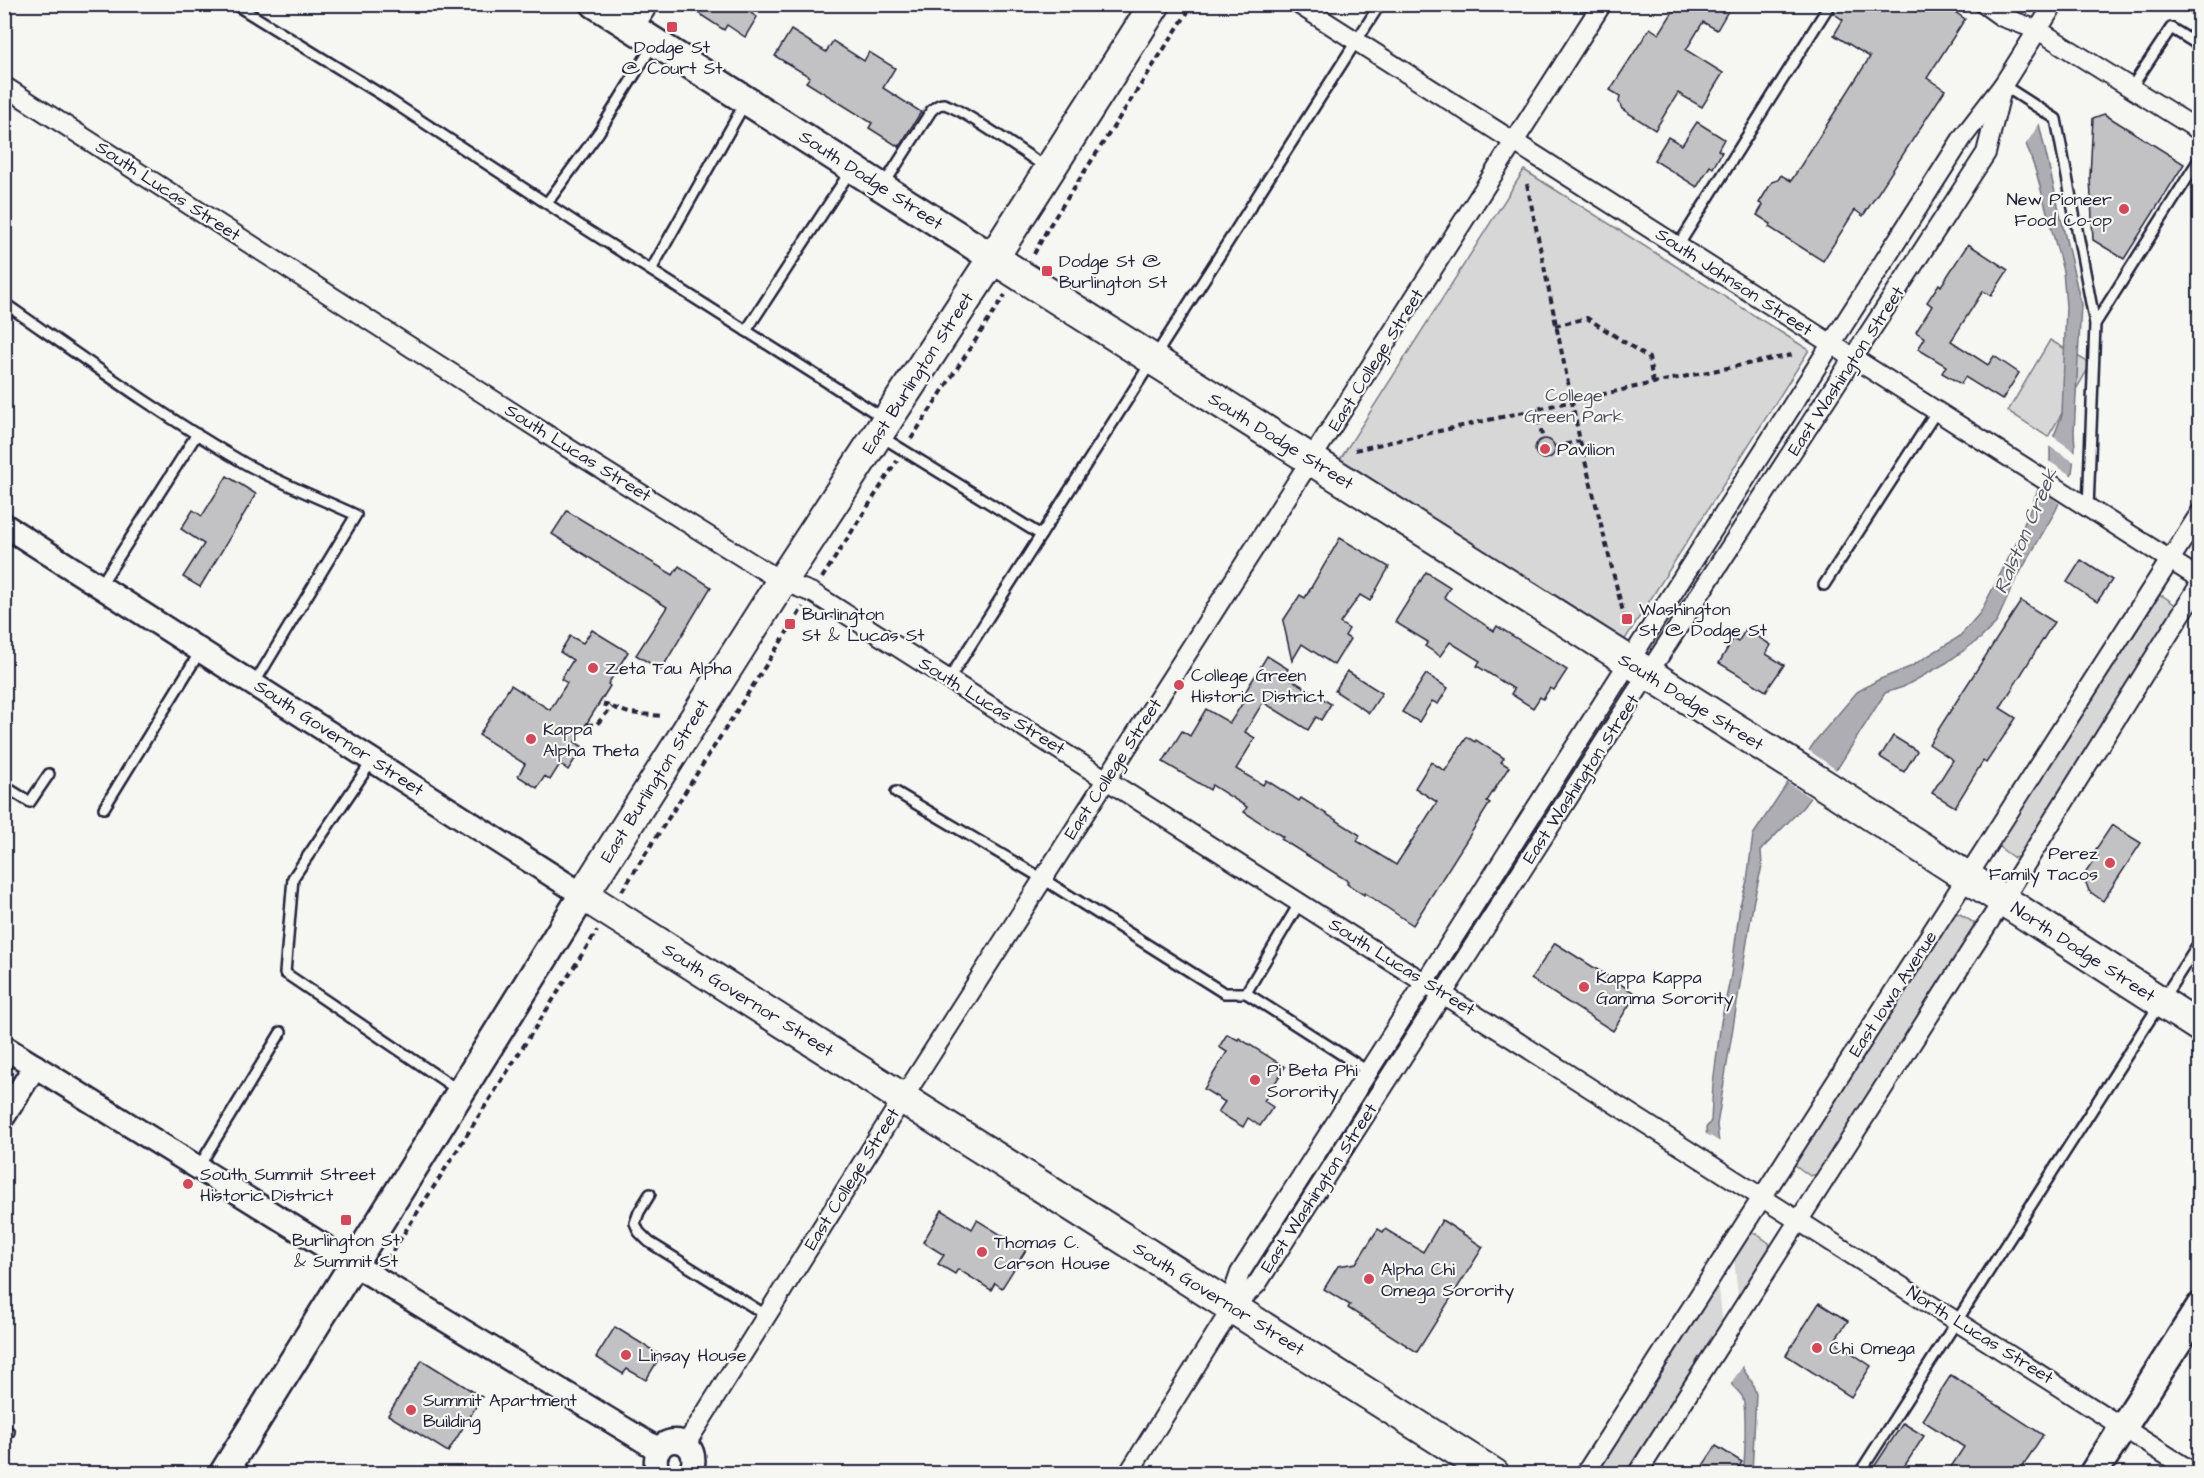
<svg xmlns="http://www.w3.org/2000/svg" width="2204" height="1478" font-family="'Architects Daughter',sans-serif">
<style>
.green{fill:#d7d7d7;stroke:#7c7c89;stroke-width:1.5}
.water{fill:#adadb3;stroke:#757583;stroke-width:1.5}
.pier{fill:#f6f6f2}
.building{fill:#c2c2c4;stroke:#22223b;stroke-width:1.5}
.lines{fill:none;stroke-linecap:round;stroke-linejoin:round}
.service-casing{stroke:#22223b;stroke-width:14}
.minor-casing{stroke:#22223b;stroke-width:22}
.tertiary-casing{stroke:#22223b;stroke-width:27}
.secondary-casing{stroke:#22223b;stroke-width:32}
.primary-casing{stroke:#22223b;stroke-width:34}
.path{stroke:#22223b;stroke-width:4;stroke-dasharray:6 4.5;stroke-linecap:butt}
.service{stroke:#f6f6f2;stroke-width:9}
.minor{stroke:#f6f6f2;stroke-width:18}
.tertiary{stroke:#f6f6f2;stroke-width:22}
.secondary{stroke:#f6f6f2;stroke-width:27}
.primary{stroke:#f6f6f2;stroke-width:30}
.poi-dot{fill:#d1495b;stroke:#f6f6f2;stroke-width:2}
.labels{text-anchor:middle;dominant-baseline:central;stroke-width:4.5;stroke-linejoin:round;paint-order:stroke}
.poi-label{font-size:18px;fill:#22223b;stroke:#f6f6f2;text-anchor:start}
.street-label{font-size:18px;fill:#22223b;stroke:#f6f6f2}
.park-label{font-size:18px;fill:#4f4f62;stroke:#f6f6f2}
.water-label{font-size:20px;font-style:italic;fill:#535365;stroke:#f6f6f2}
</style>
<rect width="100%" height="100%" fill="#f6f6f2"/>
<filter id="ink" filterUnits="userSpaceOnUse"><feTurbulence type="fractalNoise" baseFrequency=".0167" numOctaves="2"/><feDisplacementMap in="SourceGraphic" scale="12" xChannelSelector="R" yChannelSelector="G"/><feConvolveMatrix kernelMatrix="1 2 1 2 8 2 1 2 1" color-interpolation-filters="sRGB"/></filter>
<g filter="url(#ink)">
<!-- green -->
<g class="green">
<polygon points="1524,170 1809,350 1624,641 1339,461"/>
<polygon points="2050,340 2091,364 2048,437 2008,411"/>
<polygon points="2159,596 2163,596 2177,606 2021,856 2014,858 1999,847 2002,839"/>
<polygon points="1955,913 1960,914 1974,923 1974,928 1817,1174 1810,1176 1795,1165 1798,1157"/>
<polygon points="1751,1233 1755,1233 1769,1243 1770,1248 1626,1473 1596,1474"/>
</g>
<!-- water -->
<path class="water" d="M 2039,124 L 2081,304 L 2074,432 L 2075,448 L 2072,473 L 2056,510 L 2014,583 L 1996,623 L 1981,638 L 1946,663 L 1903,687 L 1885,693 L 1839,766 L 1823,780 L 1803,807 L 1761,850 L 1762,866 L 1754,899 L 1717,1125 L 1743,1369 L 1752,1382 L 1756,1394 L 1752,1473 L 1743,1473 C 1745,1461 1747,1406 1742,1396 C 1739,1392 1735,1388 1732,1385 L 1706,1128 L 1711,1121 L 1713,1084 L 1721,1022 L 1731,975 L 1740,905 L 1747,881 L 1753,835 L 1816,740 L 1857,692 L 1878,680 L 1910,667 L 1959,637 L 1980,613 L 2016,544 L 2050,460 L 2050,446 L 2062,415 L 2066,306 L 2063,271 L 2037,175 L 2024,138 Z"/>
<!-- pier -->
<g class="pier">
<polygon points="1989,4 2014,5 2042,120 2024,147"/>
<polygon points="2051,435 2078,454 2076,463 2047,445"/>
<polygon points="2047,460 2074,477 2060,504 2037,487"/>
<polygon points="1807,749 1838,771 1825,782 1812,799 1785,781"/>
<polygon points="1703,1132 1722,1143 1745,1363 1729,1386"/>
</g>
<!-- building -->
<g class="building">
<polygon points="684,4 737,4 757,17 745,37 727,25 724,30"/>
<polygon points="1675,4 1732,4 1717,30 1703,22 1686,50 1723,73 1702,107 1678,93 1655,130 1622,109 1619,102 1620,96 1610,90 1650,28 1659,34 1677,5"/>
<polygon points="1837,4 1943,4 1965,19 1927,78 1945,90 1863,216 1855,210 1823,261 1769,227 1771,224 1757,215 1763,205 1759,203 1772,182 1778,180 1781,175 1791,181 1870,57 1834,35 1843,20 1833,13"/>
<polygon points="791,30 826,52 833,41 864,61 869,52 895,68 883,88 921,112 899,147 869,128 872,123 806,82 810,77 775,56"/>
<polygon points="2104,114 2184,164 2124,259 2093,240 2090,177 2093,118"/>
<polygon points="1697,122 1724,139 1718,150 1722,152 1713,168 1710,166 1697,187 1654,160 1668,137 1682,145"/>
<polygon points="1968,244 2008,270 1991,296 1983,291 1951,341 1988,365 1994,356 2019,373 2002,400 1965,377 1961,384 1942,373 1946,366 1918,349 1925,338 1916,332 1932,306 1927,302 1939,284 1941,286"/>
<circle cx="1545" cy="449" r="10"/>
<polygon points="227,476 256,494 200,587 183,577 204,544 181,529 193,510 202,516"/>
<polygon points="567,511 673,575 679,566 711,587 661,670 636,655 667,607 552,534"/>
<polygon points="1340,538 1389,567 1370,601 1360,595 1340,623 1349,629 1345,636 1350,639 1334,665 1302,644 1292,661 1283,621 1300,595 1305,598"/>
<polygon points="2081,560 2112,580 2097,602 2067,582"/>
<polygon points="1426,572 1450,587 1444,597 1494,631 1497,626 1567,670 1554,690 1550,688 1543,699 1540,697 1533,708 1511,694 1514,689 1477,666 1480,661 1450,642 1440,656 1425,646 1428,642 1395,622"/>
<polygon points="2021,601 2054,622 2000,708 2016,718 1986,763 1983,761 1955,807 1932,793 1953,760 1929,744"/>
<polygon points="1746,629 1771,645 1766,654 1784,665 1766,691 1719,663 1733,639 1738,642"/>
<polygon points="592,630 628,652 608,684 610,686 575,742 583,747 568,770 560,764 550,780 545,776 537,788 518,776 525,764 479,735 511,685 550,710 567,683 561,679 573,660 560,652 570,636 583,643"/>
<polygon points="1267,656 1288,669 1284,675 1331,704 1321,720 1316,717 1308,730 1263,702 1245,732 1255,738 1236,769 1263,785 1266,780 1299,801 1301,798 1360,835 1357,841 1396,865 1437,802 1415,788 1431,762 1445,771 1467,737 1475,742 1476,740 1504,758 1501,762 1509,767 1487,801 1490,803 1413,925 1365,893 1364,895 1347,884 1348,881 1281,839 1283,837 1244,812 1247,807 1212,785 1210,790 1163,762 1182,731 1190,736 1206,709 1230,723 1247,696 1244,694"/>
<polygon points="1347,671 1382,693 1369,713 1335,691"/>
<polygon points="1426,674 1448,688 1438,704 1432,701 1419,722 1402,712"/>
<polygon points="1893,736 1917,751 1904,772 1880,757"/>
<polygon points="2112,825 2141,843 2103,901 2089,891 2085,880 2086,872 2098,855 2094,852"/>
<polygon points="1555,943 1636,994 1613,1031 1531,979"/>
<polygon points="1227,1034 1238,1040 1239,1038 1285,1067 1264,1101 1273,1107 1260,1126 1248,1118 1243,1127 1218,1112 1225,1102 1204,1089 1227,1052 1219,1047"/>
<polygon points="942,1210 972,1229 977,1220 1026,1250 1002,1288 995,1283 991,1290 958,1269 955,1274 938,1264 944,1255 923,1242"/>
<polygon points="1442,1220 1483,1247 1417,1352 1348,1308 1350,1305 1324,1289 1338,1266 1356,1263 1378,1229 1383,1232 1385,1229 1423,1252"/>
<polygon points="1819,1303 1848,1321 1834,1341 1871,1366 1851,1397 1786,1355"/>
<polygon points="615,1327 657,1353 654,1358 658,1360 646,1380 627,1369 623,1374 596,1357"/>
<polygon points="422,1360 482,1397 448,1452 388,1415"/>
<polygon points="1951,1375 2043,1435 2018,1473 1947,1473 1964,1447 1922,1420"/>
<polygon points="1903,1423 1924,1436 1900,1473 1870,1473"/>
<polygon points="1716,1446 1742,1462 1735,1473 1698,1473"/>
</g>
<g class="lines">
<!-- service casing -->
<g class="service-casing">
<g id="service">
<polyline points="234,4 382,95 581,226 885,419"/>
<polyline points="2003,85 2056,119 2095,324"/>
<polyline points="2131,88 2171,28 2200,46"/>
<path d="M 883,186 L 931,111 C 934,108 938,104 943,104 C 956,105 1029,156 1045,167"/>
<polyline points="547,203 599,132 653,45"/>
<polyline points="1678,246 1830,4"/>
<polyline points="651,270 745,103"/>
<path d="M 4,303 C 83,358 161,415 244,463 C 280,483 319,498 356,515 L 254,684"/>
<polyline points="746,331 851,170"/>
<polyline points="882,437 1041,535"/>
<polyline points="2088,509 2095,324 2200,158"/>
<polyline points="1824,585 1936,412"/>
<polyline points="100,586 197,434"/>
<polyline points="949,679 1380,4"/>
<polyline points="372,761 293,878 285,973 458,1090"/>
<polyline points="4,786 30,802 49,774"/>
<polyline points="896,792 1043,879 1224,993 1246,993"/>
<polyline points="104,808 201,650"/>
<polyline points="1300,902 1246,993 1369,1072"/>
<polyline points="198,1168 281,1032"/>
<polyline points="650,1194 639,1212 635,1223 639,1232 649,1242 766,1315"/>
<polyline points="4,1430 9,1432"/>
<polyline points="233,1463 249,1474"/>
<polyline points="1859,1474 2200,941"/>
</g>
</g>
<!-- minor casing -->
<g class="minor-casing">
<g id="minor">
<polyline points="1298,4 2200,579"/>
<polyline points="1984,4 2002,17 2038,30 2200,131"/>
<polyline points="633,29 649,4"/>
<polyline points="4,86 568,448 758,567 782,581 813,593 2196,1474"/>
<polyline points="1232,1308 1233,1293 1240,1273 1935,181 1963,137 2003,85 2054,4"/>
<polyline points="686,1444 903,1098 1602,4"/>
<polyline points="1128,1474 1232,1308 1257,1284 1638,689 1986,153 2003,85"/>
<polyline points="1585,1474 2200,513"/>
<polyline points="1637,1474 2003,900 2200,584"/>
</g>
</g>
<!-- tertiary casing -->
<g class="tertiary-casing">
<g id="tertiary">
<polyline points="4,525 583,895"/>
<polyline points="4,1047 353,1264 659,1450"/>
<polyline points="4,1116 35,1066"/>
<path d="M 660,1474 C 651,1461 657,1441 675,1441 C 693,1441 698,1461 689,1474"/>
</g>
</g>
<!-- secondary casing -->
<g class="secondary-casing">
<g id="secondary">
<polyline points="595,4 993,258"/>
<polyline points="223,1474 583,895"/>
<polyline points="2093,1474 2200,1307"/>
</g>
</g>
<!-- primary casing -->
<g class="primary-casing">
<g id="primary">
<polyline points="1155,4 993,258 782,581 583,895 1494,1474"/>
<polyline points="993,258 1829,788 2200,1027"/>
</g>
</g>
<!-- path -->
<g class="path">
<polyline points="1527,184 1580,441 1624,616"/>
<polyline points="1034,254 1048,228 1193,4"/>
<polyline points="1555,326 1587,318 1649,358 1653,383"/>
<polyline points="1536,409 1543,440"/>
<polyline points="911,439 1005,295"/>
<polyline points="1555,447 1580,441"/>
<polyline points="1355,450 1653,383 1792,355"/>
<polyline points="822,578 897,461"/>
<polyline points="603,704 629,713 662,716"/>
<polyline points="587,725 597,724 612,707"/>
<polyline points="622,891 803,607"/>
<polyline points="387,1260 597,931"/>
</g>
<!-- service -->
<use href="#service" class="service"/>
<!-- minor -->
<use href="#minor" class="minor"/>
<!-- tertiary -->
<use href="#tertiary" class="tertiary"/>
<!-- secondary -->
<use href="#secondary" class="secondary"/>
<!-- primary -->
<use href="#primary" class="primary"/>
</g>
</g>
<!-- markers -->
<g class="poi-dot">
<rect x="666" y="21" width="12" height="12" rx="3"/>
<circle cx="2124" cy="209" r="6"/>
<rect x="1041" y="265" width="12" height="12" rx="3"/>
<circle cx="1545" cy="449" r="6"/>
<rect x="1621" y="613" width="12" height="12" rx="3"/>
<rect x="784" y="618" width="12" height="12" rx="3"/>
<circle cx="593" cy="668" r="6"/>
<circle cx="1179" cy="685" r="6"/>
<circle cx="531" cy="739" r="6"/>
<circle cx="2110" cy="863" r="6"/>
<circle cx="1584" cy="987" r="6"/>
<circle cx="1255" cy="1080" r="6"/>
<circle cx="188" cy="1184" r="6"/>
<rect x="340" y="1214" width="12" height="12" rx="3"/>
<circle cx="982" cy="1252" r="6"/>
<circle cx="1369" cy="1279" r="6"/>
<circle cx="1817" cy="1348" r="6"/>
<circle cx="626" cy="1355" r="6"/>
<circle cx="411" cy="1410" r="6"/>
</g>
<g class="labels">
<!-- poi labels -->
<g class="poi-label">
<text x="672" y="47" text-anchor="middle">Dodge St<tspan x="672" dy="21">@ Court St</tspan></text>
<text x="2112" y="199" text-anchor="end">New Pioneer<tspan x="2112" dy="21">Food Co-op</tspan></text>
<text x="1059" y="261">Dodge St @<tspan x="1059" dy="21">Burlington St</tspan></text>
<text x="1557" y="449">Pavilion</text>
<text x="1639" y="609">Washington<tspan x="1639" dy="21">St @ Dodge St</tspan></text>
<text x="802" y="614">Burlington<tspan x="802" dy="21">St &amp; Lucas St</tspan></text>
<text x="605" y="668">Zeta Tau Alpha</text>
<text x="1191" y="675">College Green<tspan x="1191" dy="21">Historic District</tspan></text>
<text x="543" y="729">Kappa<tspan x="543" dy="21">Alpha Theta</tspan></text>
<text x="2098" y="853" text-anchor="end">Perez<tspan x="2098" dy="21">Family Tacos</tspan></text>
<text x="1596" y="977">Kappa Kappa<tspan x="1596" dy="21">Gamma Sorority</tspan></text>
<text x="1267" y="1070">Pi Beta Phi<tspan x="1267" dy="21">Sorority</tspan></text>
<text x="200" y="1174">South Summit Street<tspan x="200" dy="21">Historic District</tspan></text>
<text x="346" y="1240" text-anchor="middle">Burlington St<tspan x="346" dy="21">&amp; Summit St</tspan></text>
<text x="994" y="1242">Thomas C.<tspan x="994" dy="21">Carson House</tspan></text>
<text x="1381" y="1269">Alpha Chi<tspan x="1381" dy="21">Omega Sorority</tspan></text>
<text x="1829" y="1348">Chi Omega</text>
<text x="638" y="1355">Linsay House</text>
<text x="423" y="1400">Summit Apartment<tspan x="423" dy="21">Building</tspan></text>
</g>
<!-- street labels -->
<g class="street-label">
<text transform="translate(871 180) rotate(33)">South Dodge Street</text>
<text transform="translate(168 191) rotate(33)">South Lucas Street</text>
<text transform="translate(1734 282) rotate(33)">South Johnson Street</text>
<text transform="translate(1376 360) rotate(-58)">East College Street</text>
<text transform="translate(1846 371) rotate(-57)">East Washington Street</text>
<text transform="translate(918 373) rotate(-57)">East Burlington Street</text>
<text transform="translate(1281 441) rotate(32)">South Dodge Street</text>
<text transform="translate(578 453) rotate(32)">South Lucas Street</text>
<text transform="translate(1691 702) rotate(32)">South Dodge Street</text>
<text transform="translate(992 706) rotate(32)">South Lucas Street</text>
<text transform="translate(339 738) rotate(33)">South Governor Street</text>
<text transform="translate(1113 769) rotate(-57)">East College Street</text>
<text transform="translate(1581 779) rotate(-57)">East Washington Street</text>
<text transform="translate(655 781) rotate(-58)">East Burlington Street</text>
<text transform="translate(2083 952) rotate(33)">North Dodge Street</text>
<text transform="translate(1402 967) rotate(32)">South Lucas Street</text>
<text transform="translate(1893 994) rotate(-57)">East Iowa Avenue</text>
<text transform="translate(748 1000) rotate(32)">South Governor Street</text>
<text transform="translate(852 1179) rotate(-58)">East College Street</text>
<text transform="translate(1319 1188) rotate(-57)">East Washington Street</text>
<text transform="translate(1219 1299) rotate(32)">South Governor Street</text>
<text transform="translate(1980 1335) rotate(32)">North Lucas Street</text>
</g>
<!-- park labels -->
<g class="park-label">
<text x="1574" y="395">College<tspan x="1574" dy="21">Green Park</tspan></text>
</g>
<!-- water labels -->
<g class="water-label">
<text transform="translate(2026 531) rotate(-67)">Ralston Creek</text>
</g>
</g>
<!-- margin -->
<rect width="2204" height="1478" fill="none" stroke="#f6f6f2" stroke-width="24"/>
<rect x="12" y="12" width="2180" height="1454" fill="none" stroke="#22223b" stroke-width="2" filter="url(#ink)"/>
</svg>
